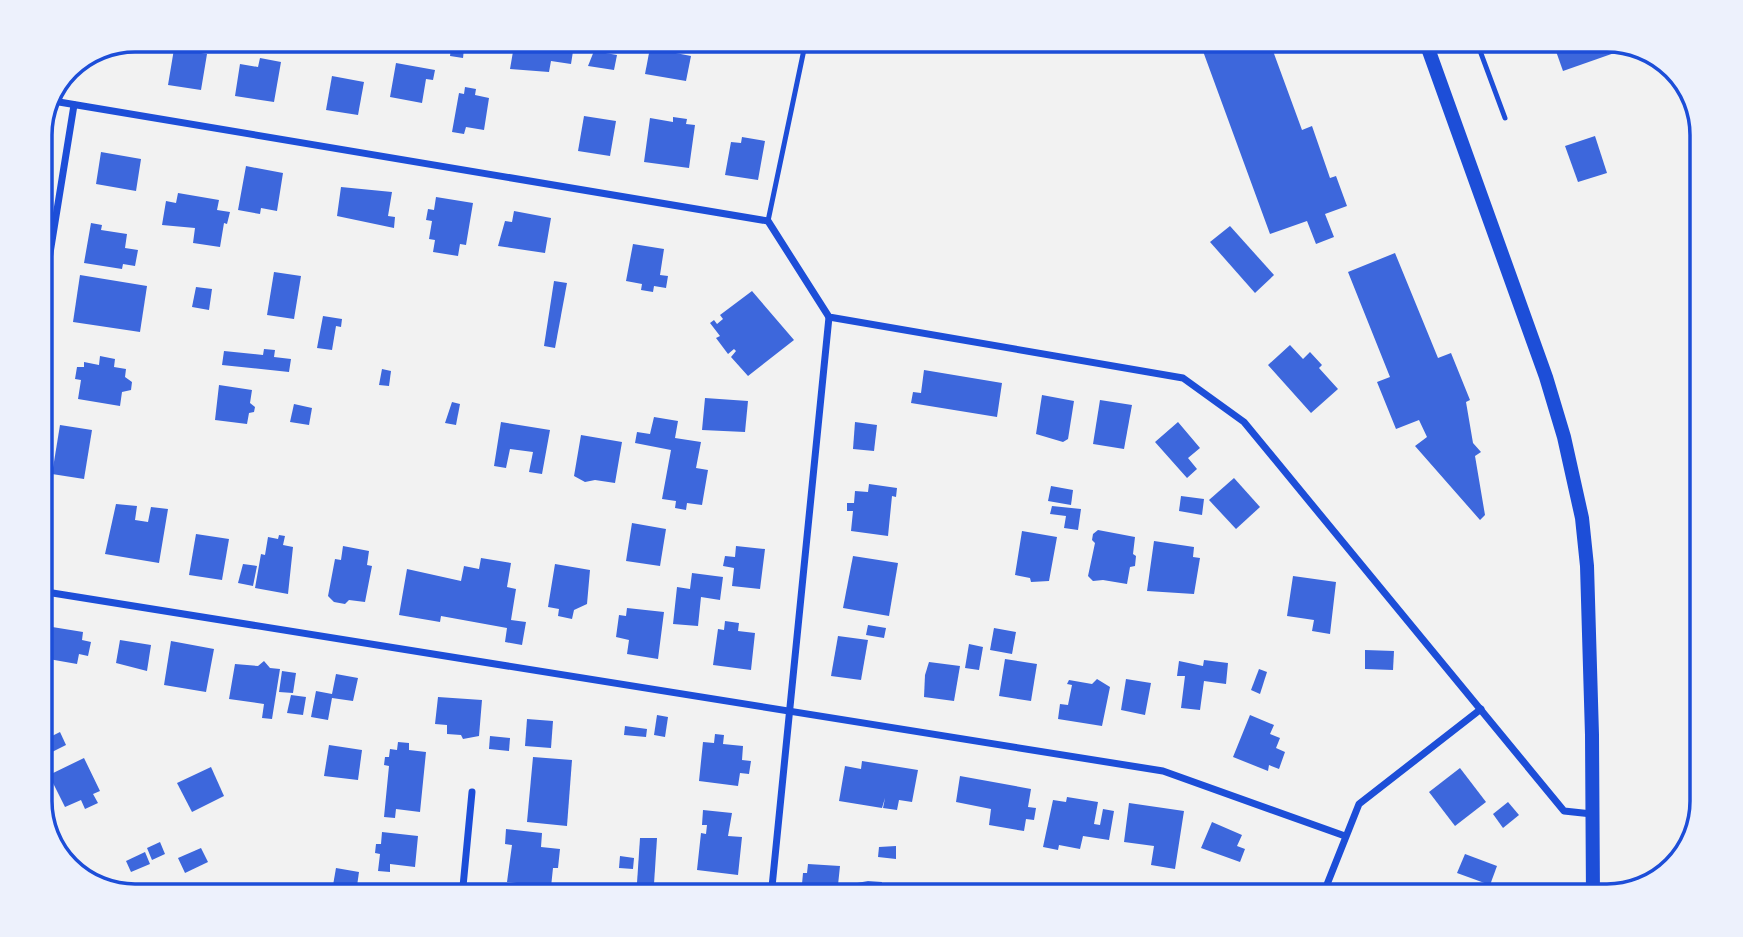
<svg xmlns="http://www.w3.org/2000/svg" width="1743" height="937" font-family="'Open Sans',sans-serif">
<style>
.building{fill:#3d67dc}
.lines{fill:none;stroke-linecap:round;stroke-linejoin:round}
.service{stroke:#1d4ed8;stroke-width:5}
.minor{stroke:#1d4ed8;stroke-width:7}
.secondary{stroke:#1d4ed8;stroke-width:14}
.rim{fill:none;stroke:#1d4ed8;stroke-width:3.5}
</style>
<rect width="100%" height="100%" fill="#f2f2f2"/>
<!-- building -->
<g class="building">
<polygon points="452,40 465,40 463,58 450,56"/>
<polygon points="515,40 574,45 571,64 551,61 549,72 510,69"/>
<polygon points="1209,40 1269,40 1302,130 1312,126 1330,178 1336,176 1347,206 1325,214 1334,237 1316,244 1307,221 1270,234 1200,43"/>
<polygon points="1552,40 1607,40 1617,42 1620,51 1563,71"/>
<polygon points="191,43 202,45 201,53 207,54 201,90 168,85 174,49 189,51"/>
<polygon points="650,48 691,56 686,81 645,74"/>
<polygon points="594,51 617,55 614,70 588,66"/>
<polygon points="260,58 281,62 274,102 235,96 240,64 258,67"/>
<polygon points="396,63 435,70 433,80 426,79 422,103 390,97"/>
<polygon points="332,76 364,82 358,115 326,110"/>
<polygon points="465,87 476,89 475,95 489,98 484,130 466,127 464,134 452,132 459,93 464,94"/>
<polygon points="584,116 616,121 610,156 578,151"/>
<polygon points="673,117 687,119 686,124 695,125 689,168 644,162 650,118 673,122"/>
<polygon points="1595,136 1607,173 1578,182 1565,146"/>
<polygon points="742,137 765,141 758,180 725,175 731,142 741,143"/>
<polygon points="101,152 141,159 136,191 96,184"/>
<polygon points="246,166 283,173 277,211 261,208 260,214 238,210"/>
<polygon points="341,187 392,192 388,216 395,217 394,228 337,216"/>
<polygon points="178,193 219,200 217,210 230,212 227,224 224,223 220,247 193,243 195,228 162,225 166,201 176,203"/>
<polygon points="436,197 473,203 466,245 460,244 458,256 433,252 435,240 429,239 432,221 426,220 428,209 434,210"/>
<polygon points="514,211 551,218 545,253 498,246 505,221 512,222"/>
<polygon points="91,223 102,225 101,230 127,234 125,248 138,250 135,266 123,264 122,269 84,263"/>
<polygon points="1230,226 1274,275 1255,293 1210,242"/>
<polygon points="633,244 664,249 660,275 668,276 666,288 654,286 653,292 641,290 642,284 626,281"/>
<polygon points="1395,253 1438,358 1451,353 1470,400 1466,402 1473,443 1481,452 1475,456 1485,515 1480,520 1415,446 1427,437 1419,420 1396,429 1377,382 1390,377 1348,272"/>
<polygon points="274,272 301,276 294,319 267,315"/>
<polygon points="80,275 147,286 140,332 73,322"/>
<polygon points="554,281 567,283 555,348 544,346"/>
<polygon points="196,287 212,289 209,310 192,307"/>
<polygon points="752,291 794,340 748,376 731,357 736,351 734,349 728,354 716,338 720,336 710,323 714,320 717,324 723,319 720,315"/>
<polygon points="323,316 342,319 341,327 336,326 332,350 317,348"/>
<polygon points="1290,345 1303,359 1310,352 1322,365 1319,368 1338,389 1311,413 1268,365"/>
<polygon points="264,349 275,350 274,357 291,359 289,372 222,365 224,351 263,355"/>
<polygon points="100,356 115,359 114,367 126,369 125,377 132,382 131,390 122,392 120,406 78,399 81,380 75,379 77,367 84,367 84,362 99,365"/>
<polygon points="382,369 391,371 389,386 379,385"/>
<polygon points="924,370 1002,383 997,417 911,403 913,392 921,393"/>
<polygon points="219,385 252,390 250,403 255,407 254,412 249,413 247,424 215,420"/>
<polygon points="1042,395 1074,401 1068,439 1063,442 1036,434"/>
<polygon points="705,398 748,401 745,432 702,430"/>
<polygon points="1100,400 1132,405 1124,449 1093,444"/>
<polygon points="452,402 460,404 456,425 445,423"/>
<polygon points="294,404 312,408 309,425 290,422"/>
<polygon points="654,417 678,421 675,438 701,442 696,468 708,470 702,505 687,503 686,510 675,508 676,501 662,499 671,450 635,443 637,432 650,434"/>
<polygon points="501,422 550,430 542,474 529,472 533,452 510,449 506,468 494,466"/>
<polygon points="855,422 877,425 874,451 853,449"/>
<polygon points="1178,422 1200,448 1188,458 1197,469 1187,478 1155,442"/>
<polygon points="60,425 92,430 84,479 52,474"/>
<polygon points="581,435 622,442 615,483 595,480 585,482 574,476"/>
<polygon points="1234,478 1260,507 1236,529 1209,500"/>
<polygon points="869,484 897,488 896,497 892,496 888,536 851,531 853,511 847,511 847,503 854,503 855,491 868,492"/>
<polygon points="1051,486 1073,490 1071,505 1048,501"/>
<polygon points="1181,496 1204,499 1202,515 1179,511"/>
<polygon points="116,504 137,506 135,520 148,522 151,507 168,509 159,563 105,554"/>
<polygon points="1052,506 1081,509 1078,530 1064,528 1066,516 1050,514"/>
<polygon points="632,523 666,529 660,566 626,561"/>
<polygon points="1098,530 1135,537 1133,554 1136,556 1135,566 1130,567 1127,584 1103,580 1093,581 1088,576 1095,543 1092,540 1093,534"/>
<polygon points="1022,531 1057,537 1049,581 1031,582 1030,578 1015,575"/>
<polygon points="196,534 229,539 222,580 189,575"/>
<polygon points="279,535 285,536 283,545 293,547 288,594 255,588 261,554 265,555 268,537 278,539"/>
<polygon points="1154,541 1194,547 1193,557 1200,558 1194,594 1147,591"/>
<polygon points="343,546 369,551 367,565 372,566 365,602 349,600 345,604 334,602 328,596 335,559 341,560"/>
<polygon points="736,546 765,549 760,589 732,586 734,568 723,566 725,556 735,557"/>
<polygon points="853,556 898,563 889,616 843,608"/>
<polygon points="481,558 511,563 507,587 516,589 511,620 526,622 522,645 505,642 507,628 441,616 440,622 399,615 407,569 461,581 464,566 479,569"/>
<polygon points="243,564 257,566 253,586 238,583"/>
<polygon points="555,564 590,570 587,604 574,610 572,619 558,616 559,609 548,607"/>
<polygon points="692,573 723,577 720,600 701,597 698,626 673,624 677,587 690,589"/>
<polygon points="1293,576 1336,582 1330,634 1312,631 1314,620 1287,616"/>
<polygon points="627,608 664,612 658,659 627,654 629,640 616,637 619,615 626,616"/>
<polygon points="725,621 739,623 738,631 755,633 751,670 713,665 718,629 724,630"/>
<polygon points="40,625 83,632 82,640 91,642 88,656 79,654 77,664 43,658 40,664"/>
<polygon points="868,625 886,628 884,638 866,635"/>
<polygon points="994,628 1016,632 1012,654 990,650"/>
<polygon points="838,636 868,640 861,680 831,676"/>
<polygon points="120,640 151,645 147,671 116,663"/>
<polygon points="171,641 214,649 206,692 164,685"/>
<polygon points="969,644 983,647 979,670 965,668"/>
<polygon points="1365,650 1394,651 1393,670 1365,669"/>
<polygon points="1005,659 1037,664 1031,701 999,696"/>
<polygon points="1204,660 1228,663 1226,684 1204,681 1200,710 1181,708 1185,676 1177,676 1179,661 1203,666"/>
<polygon points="264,661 270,668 280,669 272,719 262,718 264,704 229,699 235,664 258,666"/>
<polygon points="929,662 960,666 954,701 924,697 925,675"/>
<polygon points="1259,669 1267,672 1260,694 1251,690"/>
<polygon points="282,671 296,673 293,693 279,692"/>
<polygon points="336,674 358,678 353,701 332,698 328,720 311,717 316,691 332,694"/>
<polygon points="1097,679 1110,687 1102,726 1058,719 1060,704 1068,705 1072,685 1067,684 1069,680 1092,684"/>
<polygon points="1126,679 1151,683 1145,715 1121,710"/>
<polygon points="291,695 306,697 303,715 287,713"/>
<polygon points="438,697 482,700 479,736 463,739 461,735 447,734 447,725 435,724"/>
<polygon points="657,715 668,717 665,737 654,735"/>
<polygon points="1250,715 1274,725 1270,734 1280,738 1276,748 1285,752 1279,769 1269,765 1268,771 1233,757"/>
<polygon points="527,719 553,721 551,748 525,746"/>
<polygon points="625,726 647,729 646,737 624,735"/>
<polygon points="60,732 66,745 40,758 40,742"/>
<polygon points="715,734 724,735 723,744 743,746 742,760 751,761 749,774 740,773 738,786 699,781 703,742 714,743"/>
<polygon points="490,736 510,738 509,751 489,749"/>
<polygon points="398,742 409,743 409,750 426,752 420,812 396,809 395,818 384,817 389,766 384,765 385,757 389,757 390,749 397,750"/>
<polygon points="329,745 362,750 358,780 324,776"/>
<polygon points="533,757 572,760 567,826 527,822"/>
<polygon points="84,758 100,791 93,794 98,803 85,809 81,800 65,807 49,775"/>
<polygon points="862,761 918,770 912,802 899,800 897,810 883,808 885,798 882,808 839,801 845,766 861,769"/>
<polygon points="211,767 224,796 192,812 177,783"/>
<polygon points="1460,768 1486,802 1455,826 1429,792"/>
<polygon points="960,776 1031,789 1028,807 1036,808 1034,820 1026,819 1024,831 989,825 991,809 956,802"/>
<polygon points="1067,797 1098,802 1094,824 1100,825 1103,809 1114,811 1109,840 1083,836 1080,849 1059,845 1058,850 1043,847 1053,800 1066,802"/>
<polygon points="1508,802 1519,815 1503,828 1493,814"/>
<polygon points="1129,803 1184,811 1175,869 1151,865 1154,846 1124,842"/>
<polygon points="703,810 732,813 728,836 742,837 738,875 697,870 701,833 706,834 707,825 702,825"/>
<polygon points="1212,822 1242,835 1237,846 1245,849 1240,862 1201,848"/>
<polygon points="506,829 542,833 541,847 560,849 558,868 553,868 551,887 507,882 512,845 505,844"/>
<polygon points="382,832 418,836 415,867 390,864 390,872 378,871 380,854 375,853 376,844 381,844"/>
<polygon points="640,838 657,838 654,884 637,883"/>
<polygon points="160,842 165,854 152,860 147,848"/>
<polygon points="896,846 896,859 878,857 879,847"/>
<polygon points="201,848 208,862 185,873 178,858"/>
<polygon points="145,852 150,864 131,872 126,861"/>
<polygon points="1465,854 1497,866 1490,885 1457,873"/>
<polygon points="620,856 634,858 633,869 619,868"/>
<polygon points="808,864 840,866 838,885 857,888 857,883 868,881 882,882 880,897 805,897 807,884 802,884 803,873 807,873"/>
<polygon points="336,868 359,872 356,893 332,891"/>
<polygon points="266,884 271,897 238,897"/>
<polygon points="388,892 421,895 421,897 380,897 380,893"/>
</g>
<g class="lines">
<!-- service -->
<g class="service">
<polyline points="1476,40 1505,118"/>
<polyline points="768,221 806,40"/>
</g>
<!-- minor -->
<g class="minor">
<polyline points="53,101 768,221 829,317 1183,378 1244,422 1564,811 1592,814"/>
<polyline points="40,315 74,105"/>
<polyline points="40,591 1163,771 1345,836"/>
<polyline points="462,897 472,792"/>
<polyline points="771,897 829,317"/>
<polyline points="1322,897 1359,804 1481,709"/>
</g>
<!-- secondary -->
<polyline class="secondary" points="1425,40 1546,377 1564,437 1582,518 1587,566 1592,735 1593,897"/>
</g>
<!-- crop -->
<path d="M0 0H1743V937H0ZM135 52H1607A83 83 0 0 1 1690 135V801A83 83 0 0 1 1607 884H135A83 83 0 0 1 52 801V135A83 83 0 0 1 135 52Z" fill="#edf1fc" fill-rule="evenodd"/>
<path class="rim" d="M135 52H1607A83 83 0 0 1 1690 135V801A83 83 0 0 1 1607 884H135A83 83 0 0 1 52 801V135A83 83 0 0 1 135 52Z"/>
</svg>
